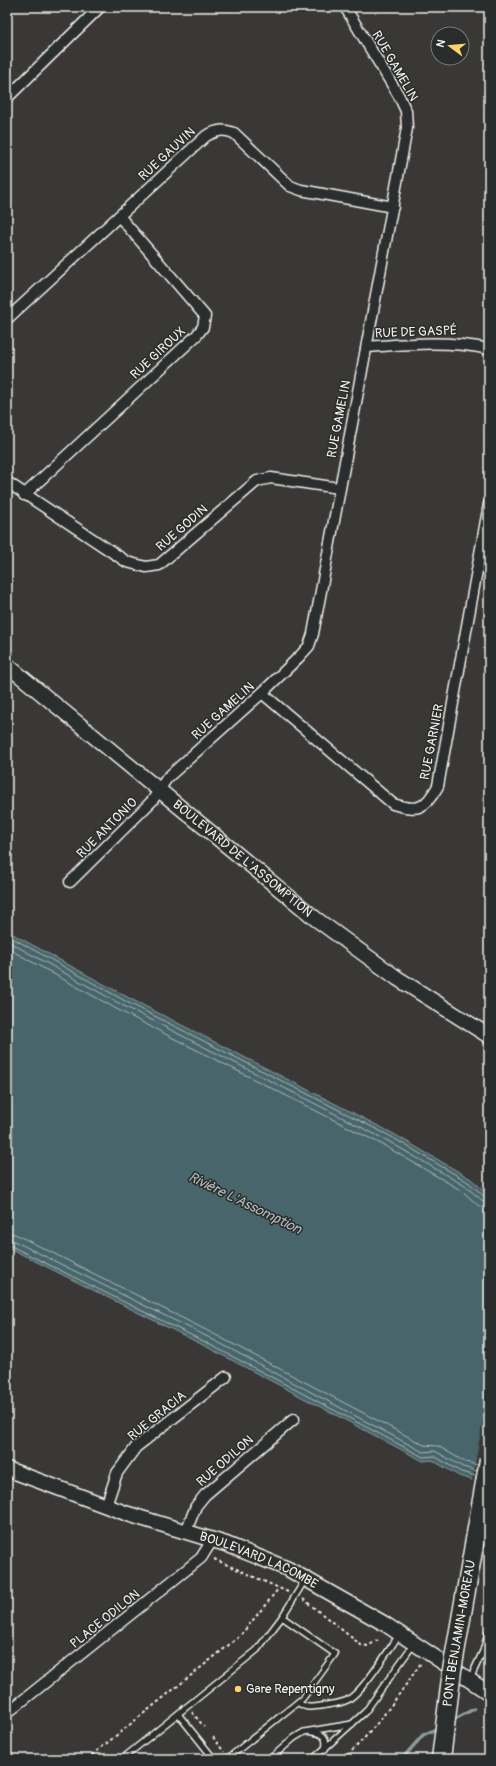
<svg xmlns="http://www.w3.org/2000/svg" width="496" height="1766" font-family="Pangolin,sans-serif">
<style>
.water{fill:#47656b;stroke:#8c9d9d}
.pier{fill:#393837}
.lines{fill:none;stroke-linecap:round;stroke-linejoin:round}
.shore{stroke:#afb9b6;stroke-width:1}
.stream{stroke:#8c9d9d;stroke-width:3.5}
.lane-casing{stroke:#f4f1e8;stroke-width:8}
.street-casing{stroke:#f4f1e8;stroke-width:13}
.secondary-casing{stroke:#f4f1e8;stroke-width:17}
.path{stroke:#f4f1e8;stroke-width:2;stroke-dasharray:3 3;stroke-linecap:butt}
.lane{stroke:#2a2d2e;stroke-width:5}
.street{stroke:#2a2d2e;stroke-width:10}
.secondary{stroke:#2a2d2e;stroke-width:14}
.highway-bridge-casing{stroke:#f4f1e8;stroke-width:21;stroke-linecap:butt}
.highway-bridge{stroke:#2a2d2e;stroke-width:18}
.poi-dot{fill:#ffd166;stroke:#2a2d2e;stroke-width:1.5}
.labels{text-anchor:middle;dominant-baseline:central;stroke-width:3;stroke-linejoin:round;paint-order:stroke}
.street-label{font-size:13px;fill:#f4f1e8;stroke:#2a2d2e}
.poi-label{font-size:13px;fill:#f4f1e8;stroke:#2a2d2e;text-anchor:start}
.water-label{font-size:14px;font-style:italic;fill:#afb9b6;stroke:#2a2d2e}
</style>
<rect width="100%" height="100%" fill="#393837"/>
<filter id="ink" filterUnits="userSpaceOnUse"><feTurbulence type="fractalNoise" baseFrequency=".025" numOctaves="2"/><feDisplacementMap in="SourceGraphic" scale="8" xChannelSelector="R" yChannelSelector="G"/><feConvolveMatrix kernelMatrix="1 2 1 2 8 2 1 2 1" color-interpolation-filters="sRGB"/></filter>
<g filter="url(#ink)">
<!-- water -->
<polygon class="water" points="7,931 129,998 392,1133 471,1179 489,1195 489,1485 459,1476 432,1460 423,1461 203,1345 7,1247"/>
<!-- pier -->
<polygon class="pier" points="489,1387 489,1487 472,1481"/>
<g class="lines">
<!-- shore -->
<g class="shore">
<polyline points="7,935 127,1002 390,1136 468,1182 485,1197 489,1197"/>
<polyline points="7,941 124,1006 388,1141 465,1186 483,1201 489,1203"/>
<polyline points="7,948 122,1012 385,1146 462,1191 479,1206 489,1209"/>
<polyline points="7,1233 15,1234 210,1332 424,1445 438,1446 465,1462 478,1465"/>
<polyline points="7,1239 12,1240 208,1337 423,1452 435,1451 463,1467 477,1471"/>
<polyline points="7,1244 205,1342 423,1457 434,1456 461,1472 476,1476"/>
</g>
<!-- stream -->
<g class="stream">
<polyline points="451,1721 474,1709"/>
<polyline points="402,1759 423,1735 440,1727"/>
</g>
<!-- lane casing -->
<g class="lane-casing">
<g id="lane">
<polyline points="470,1679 483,1651 489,1630"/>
<path d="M 298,1702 C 305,1709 312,1707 321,1706 C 329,1704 338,1704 345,1701 C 361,1695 388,1651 399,1635"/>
<polyline points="178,1714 214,1759"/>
<path d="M 312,1732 C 323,1733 328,1738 325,1749"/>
<polyline points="122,1759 257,1650 282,1617 305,1580"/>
<polyline points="227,1759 303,1698 335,1654 282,1617"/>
<polyline points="270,1759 294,1738 304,1732 352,1724"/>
<polyline points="313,1759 365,1712 413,1645"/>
</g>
</g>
<!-- street casing -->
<g class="street-casing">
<g id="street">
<polyline points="7,98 100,7"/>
<path d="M 7,319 L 206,136 C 217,130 223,129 234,133 L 290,186 L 301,190 L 393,207"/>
<path d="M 367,347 C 408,344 448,340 489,349"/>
<polyline points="7,482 127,562 146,567 159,565 257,481 271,478 339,488"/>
<polyline points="24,495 197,335 203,327 205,316 119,216"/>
<path d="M 262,693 L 393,804 C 418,812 425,809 438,786 L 489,504"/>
<polyline points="70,882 152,801 167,778 262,693 300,656 309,646 313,634 407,128 406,111 399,96 345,7"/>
<polyline points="106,1506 117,1473 136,1447 226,1377"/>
<polyline points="186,1531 196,1506 205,1495 294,1419"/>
<polyline points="7,1713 201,1558 213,1539"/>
</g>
</g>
<!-- secondary casing -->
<g class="secondary-casing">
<g id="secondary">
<path id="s1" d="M 7,665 L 316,919 L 397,978 L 489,1036"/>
<path id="s2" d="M 7,1469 L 128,1514 L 226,1544 L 288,1569 L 385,1624 L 489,1693"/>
</g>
</g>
<!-- path -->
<g class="path">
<polyline points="214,1559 288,1592"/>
<polyline points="303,1599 361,1645 368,1646 378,1640"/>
<polyline points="192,1712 204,1727"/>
<polyline points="213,1737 224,1752"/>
<polyline points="87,1759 240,1636 279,1588"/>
<path d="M 343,1759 C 374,1732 398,1696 421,1663"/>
</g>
<!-- lane -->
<use href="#lane" class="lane"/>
<!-- street -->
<use href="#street" class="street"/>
<!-- secondary -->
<use href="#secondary" class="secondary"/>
<!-- highway-bridge casing -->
<g class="highway-bridge-casing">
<g id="highway-bridge">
<path id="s3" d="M 441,1759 L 452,1670 L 489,1460"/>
</g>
</g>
<!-- highway-bridge -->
<use href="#highway-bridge" class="highway-bridge"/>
</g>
</g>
<!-- markers -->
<circle class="poi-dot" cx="238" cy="1689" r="4"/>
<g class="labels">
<!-- street labels -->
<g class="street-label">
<text transform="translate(395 66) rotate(60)">RUE GAMELIN</text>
<text transform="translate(167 154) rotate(-43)">RUE GAUVIN</text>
<text transform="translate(416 332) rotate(-2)">RUE DE GASPÉ</text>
<text transform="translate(158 353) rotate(-43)">RUE GIROUX</text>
<text transform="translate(339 419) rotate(-79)">RUE GAMELIN</text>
<text transform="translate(182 528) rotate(-41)">RUE GODIN</text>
<text transform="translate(223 711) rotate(-42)">RUE GAMELIN</text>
<text transform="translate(432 742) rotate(-79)">RUE GARNIER</text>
<text transform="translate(107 828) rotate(-45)">RUE ANTONIO</text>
<text stroke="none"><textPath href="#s1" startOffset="305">BOULEVARD DE L'ASSOMPTION</textPath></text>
<text transform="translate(157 1416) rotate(-39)">RUE GRACIA</text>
<text transform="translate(225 1461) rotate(-41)">RUE ODILON</text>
<text stroke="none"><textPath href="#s2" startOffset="268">BOULEVARD LACOMBE</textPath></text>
<text transform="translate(105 1619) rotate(-39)">PLACE ODILON</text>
<text stroke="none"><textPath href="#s3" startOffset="127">PONT BENJAMIN-MOREAU</textPath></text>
</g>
<!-- poi labels -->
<g class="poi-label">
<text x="246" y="1689">Gare Repentigny</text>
</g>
<!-- water labels -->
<g class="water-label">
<text transform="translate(245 1203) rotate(26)">Rivière L'Assomption</text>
</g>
</g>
<!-- margin -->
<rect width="496" height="1766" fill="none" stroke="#2a2d2e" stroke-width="24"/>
<rect x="12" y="12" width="472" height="1742" fill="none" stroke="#f4f1e8" stroke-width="1.5" filter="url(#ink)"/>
<!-- north arrow -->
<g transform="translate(450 46) rotate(286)"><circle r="19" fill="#2a2d2e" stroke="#7b7b78"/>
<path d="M0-3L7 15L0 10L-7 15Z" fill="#ffd166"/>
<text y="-6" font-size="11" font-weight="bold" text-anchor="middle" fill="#f4f1e8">N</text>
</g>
</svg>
